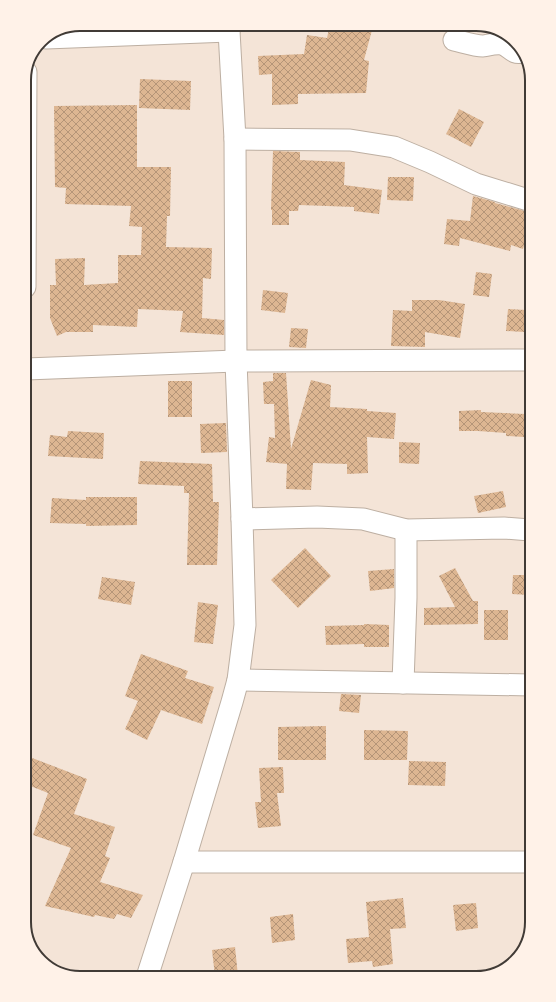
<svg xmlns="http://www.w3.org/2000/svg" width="556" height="1002" font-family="'Work Sans',sans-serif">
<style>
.building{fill:url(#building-cross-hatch)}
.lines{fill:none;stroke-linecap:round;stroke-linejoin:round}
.minor-casing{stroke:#bdafa2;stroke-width:23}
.minor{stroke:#fff;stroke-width:21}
.rim{fill:none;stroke:#413b36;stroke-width:2}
</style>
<defs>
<pattern id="building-cross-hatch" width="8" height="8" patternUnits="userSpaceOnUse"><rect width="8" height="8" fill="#ddb692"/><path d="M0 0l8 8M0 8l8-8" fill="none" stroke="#b59578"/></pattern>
</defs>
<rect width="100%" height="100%" fill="#f4e4d7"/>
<!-- building -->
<g class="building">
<polygon points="330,24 351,24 372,30 364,60 369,61 366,93 298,94 298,104 272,105 272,74 259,75 258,56 304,54 307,35 327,38"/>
<polygon points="140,79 191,81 190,110 139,108"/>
<polygon points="137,105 137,167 171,167 170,216 167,216 166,247 212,248 211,279 203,278 202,318 224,320 224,335 180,332 183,311 138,309 137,327 93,325 93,332 66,332 57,336 50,318 50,285 56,285 55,259 85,258 84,285 118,283 118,255 141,255 142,227 129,226 131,206 65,204 66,188 55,187 54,106"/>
<polygon points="459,109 484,122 471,147 446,134"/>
<polygon points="273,151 300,152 300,160 345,162 344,185 382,190 379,214 354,211 354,207 299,205 298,211 289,211 289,225 272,225 272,210 271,210"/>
<polygon points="388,177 414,177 413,201 387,200"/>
<polygon points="473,196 495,202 495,203 528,212 528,231 523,249 511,245 510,251 460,238 459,246 444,244 447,219 470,221"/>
<polygon points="476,272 492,274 489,297 473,295"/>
<polygon points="263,290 288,293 285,313 261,310"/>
<polygon points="412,300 439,300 465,304 460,338 425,332 425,347 391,346 393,310 412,311"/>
<polygon points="508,309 526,310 524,332 506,331"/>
<polygon points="291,328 308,329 306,348 289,347"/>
<polygon points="273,373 286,373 291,449 311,380 331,385 330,407 367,409 367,411 396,413 394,439 367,437 368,473 347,474 347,464 313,463 311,490 286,489 287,464 266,462 269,437 275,438 274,404 264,404 263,382 273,381"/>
<rect x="168" y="381" width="24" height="36"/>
<polygon points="481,410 481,412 525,414 524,437 506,436 506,433 478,431 459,431 459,411"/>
<polygon points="226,423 227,452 201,453 200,424"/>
<polygon points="68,431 104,433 103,459 48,456 50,435 67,437"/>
<polygon points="399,442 420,443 419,464 399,463"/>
<polygon points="140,461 212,464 213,502 219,502 217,565 187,565 189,493 184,493 184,486 138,484"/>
<polygon points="503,491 506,507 478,513 474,496"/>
<polygon points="86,497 137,497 137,525 86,526 86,524 50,523 52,498 86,500"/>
<polygon points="305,548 331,576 298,608 271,580"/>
<polygon points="455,568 473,601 478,601 478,624 424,625 424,608 455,607 439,576"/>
<polygon points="394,569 394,588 370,591 368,571"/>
<polygon points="513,575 529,575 529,595 512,594"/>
<polygon points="102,577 135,582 131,605 98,599"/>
<polygon points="198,602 218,605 213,644 194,642"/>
<rect x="484" y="610" width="24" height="30"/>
<polygon points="364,624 389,625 389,647 364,647 364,644 326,645 325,626 364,625"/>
<polygon points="141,654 188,671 185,678 214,687 202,724 161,710 147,740 125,729 138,701 125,696"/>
<polygon points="341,694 361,695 359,713 339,711"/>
<polygon points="326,726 326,760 278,760 278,727"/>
<polygon points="364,730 408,731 407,760 364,760"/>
<polygon points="27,756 87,779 74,814 115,827 105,856 110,858 100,882 143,895 131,918 117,914 114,919 95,915 94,917 45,906 71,848 33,835 48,793 28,785"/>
<polygon points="409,761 446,762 445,786 408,785"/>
<polygon points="283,767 284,793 277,793 281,826 258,828 255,802 261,802 259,768"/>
<polygon points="403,898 406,928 390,929 393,964 373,967 372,961 348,963 346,939 369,937 366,902"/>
<polygon points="476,903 478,928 456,931 453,905"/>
<polygon points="293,914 295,940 272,943 270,917"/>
<polygon points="235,947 238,976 215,976 212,950"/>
</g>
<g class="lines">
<!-- minor casing -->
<g class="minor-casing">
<g id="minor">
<polyline points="46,38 229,31"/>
<path d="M 454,40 C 463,42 474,46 483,46 C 489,45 495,43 502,44 C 510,46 513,55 522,52"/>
<polyline points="235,139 350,140 394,147 430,162 476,184 528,200"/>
<polyline points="25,287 26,72"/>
<polyline points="26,369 236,361 529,360"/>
<polyline points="242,519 317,517 363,519 406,530 504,528 530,530"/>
<polyline points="238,680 531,685"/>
<polyline points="403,683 406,598 406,530"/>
<polyline points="184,862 532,862"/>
<polyline points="147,977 184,862 232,702 238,680 245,625 242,519 236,361 235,139 229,31 230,24"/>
</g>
</g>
<!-- minor -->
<use href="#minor" class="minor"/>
</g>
<!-- crop -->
<path d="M0 0H556V1002H0ZM80 31H476A49 49 0 0 1 525 80V922A49 49 0 0 1 476 971H80A49 49 0 0 1 31 922V80A49 49 0 0 1 80 31Z" fill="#fff2e8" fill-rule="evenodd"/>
<path class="rim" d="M80 31H476A49 49 0 0 1 525 80V922A49 49 0 0 1 476 971H80A49 49 0 0 1 31 922V80A49 49 0 0 1 80 31Z"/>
</svg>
